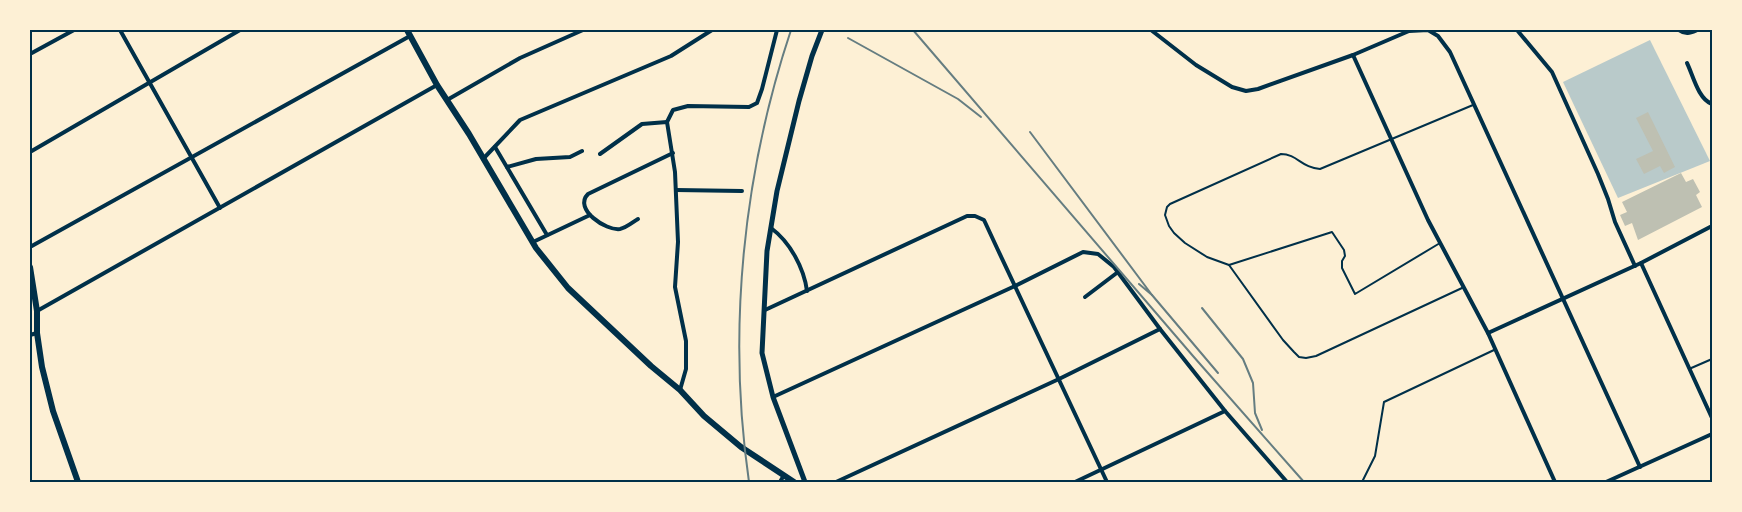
<svg xmlns="http://www.w3.org/2000/svg" width="1742" height="512" font-family="'Golos Text',sans-serif">
<style>
.green{fill:#b9caca}
.building{fill:#bec0b2}
.lines{fill:none;stroke-linecap:round;stroke-linejoin:round}
.service{stroke:#003049;stroke-width:2}
.minor{stroke:#003049;stroke-width:4}
.tertiary{stroke:#003049;stroke-width:5}
.primary{stroke:#003049;stroke-width:6}
.trunk{stroke:#003049;stroke-width:6}
.rail{stroke:#657d81;stroke-width:2}
.neatline{fill:none;stroke:#003049;stroke-width:2}
</style>
<rect width="100%" height="100%" fill="#fdf0d5"/>
<!-- green -->
<polygon class="green" points="1650,40 1710,161 1618,198 1563,82"/>
<!-- building -->
<g class="building">
<polygon points="1648,112 1675,167 1664,173 1660,166 1644,174 1636,159 1653,151 1636,118"/>
<polygon points="1681,173 1686,182 1693,179 1700,192 1696,195 1702,207 1638,240 1632,223 1625,226 1620,215 1627,212 1622,202"/>
</g>
<g class="lines">
<!-- service -->
<g class="service">
<path d="M 1440,243 L 1355,294 L 1342,268 L 1342,261 L 1345,256 L 1344,250 L 1332,232 L 1229,265 L 1207,257 L 1185,243 L 1174,233 L 1169,226 L 1165,215 L 1167,207 L 1170,204 L 1281,154 C 1297,154 1302,168 1320,169 L 1473,105"/>
<polyline points="1229,265 1283,340 1294,352 1299,357 1306,358 1316,356 1462,288"/>
<polyline points="1689,369 1712,359"/>
<polyline points="1362,482 1375,456 1384,402 1494,350"/>
</g>
<!-- minor -->
<g class="minor">
<polyline points="120,30 220,208"/>
<polyline points="1151,30 1196,65 1232,87 1246,91 1258,89 1353,55 1409,31 1428,30 1438,36 1450,52 1640,467"/>
<polyline points="1517,30 1552,72 1598,174 1608,199 1615,222 1635,266"/>
<path d="M 1679,30 C 1686,35 1690,33 1697,30"/>
<polyline points="30,54 74,30"/>
<polyline points="1353,55 1428,220 1488,333 1555,482"/>
<path d="M 1687,63 C 1693,75 1698,99 1712,104"/>
<polyline points="447,100 520,58 583,30"/>
<polyline points="667,122 673,110 688,106 749,107 757,103 762,89 777,30"/>
<polyline points="495,147 547,235"/>
<polyline points="30,152 240,30"/>
<polyline points="600,154 642,124 667,122 675,172 678,242 675,287 686,341 686,369 680,390"/>
<polyline points="483,159 520,120 671,56 712,30"/>
<polyline points="507,167 536,159 570,157 582,151"/>
<polyline points="676,190 742,191"/>
<path d="M 638,219 C 633,222 626,228 620,229 C 606,231 573,209 588,194 L 673,153"/>
<path d="M 771,228 C 790,242 804,268 807,291"/>
<polyline points="533,242 590,215"/>
<polyline points="30,247 410,36"/>
<polyline points="1641,263 1712,418"/>
<polyline points="1085,297 1118,272"/>
<polyline points="765,310 967,216 975,216 984,220 997,248 1107,482"/>
<polyline points="37,311 437,85"/>
<polyline points="1488,333 1641,263 1712,226"/>
<polyline points="30,335 37,333"/>
<polyline points="773,397 1015,286 1083,252 1098,254 1114,267 1160,329 1225,411 1287,482"/>
<polyline points="780,482 784,475"/>
<polyline points="836,482 1059,379 1160,329"/>
<polyline points="1075,482 1225,411"/>
<polyline points="1606,482 1712,434"/>
</g>
<!-- tertiary -->
<polyline class="tertiary" points="805,482 773,397 762,353 767,251 777,191 799,101 812,56 822,30"/>
<!-- primary -->
<polyline class="primary" points="407,30 437,85 469,134 536,248 568,288 651,366 680,390 704,416 741,447 794,482"/>
<!-- trunk -->
<polyline class="trunk" points="30,267 37,311 37,333 42,367 53,411 78,482"/>
<!-- rail -->
<g class="rail">
<polyline points="913,30 1193,356 1304,482"/>
<polyline points="848,38 958,99 981,117"/>
<polyline points="1030,132 1152,295 1139,284"/>
<polyline points="1152,295 1218,373"/>
<polyline points="1202,308 1243,359 1253,383 1255,413 1262,430"/>
<path d="M 749,482 C 727,331 743,174 791,30"/>
</g>
</g>
<!-- border -->
<rect width="1742" height="512" fill="none" stroke="#fdf0d5" stroke-width="62"/>
<rect x="31" y="31" width="1680" height="450" class="neatline"/>
</svg>
